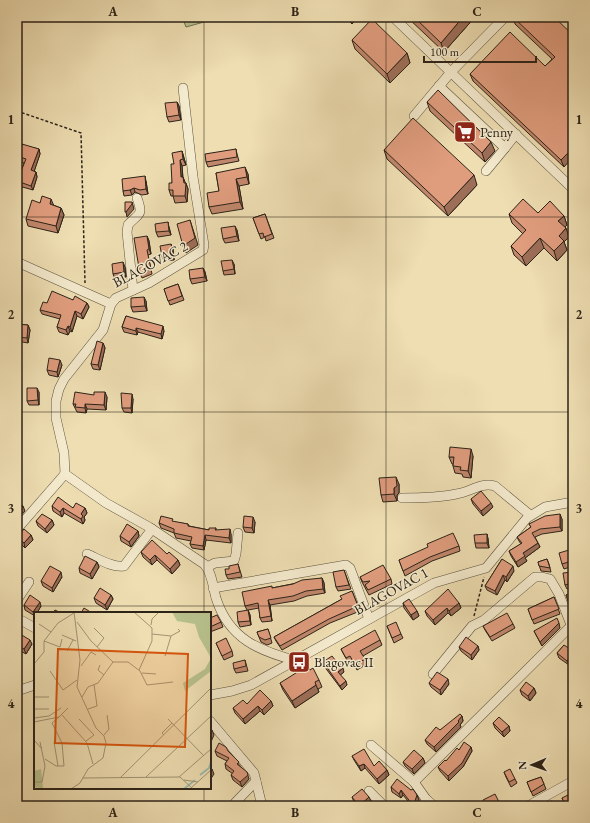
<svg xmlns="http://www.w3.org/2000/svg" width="590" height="823" font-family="'EB Garamond',serif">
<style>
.green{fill:#b8c18d;stroke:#727252}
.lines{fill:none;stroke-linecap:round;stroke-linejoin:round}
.minor-casing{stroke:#5c523e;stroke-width:10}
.path{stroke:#2c2318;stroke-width:1.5;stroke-dasharray:3 2;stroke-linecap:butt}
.minor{stroke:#f4eacd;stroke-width:9}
.wall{fill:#c1876c;stroke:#2c2318}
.shaded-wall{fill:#9d6e58;stroke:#2c2318}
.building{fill:#e09d7e;stroke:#2c2318}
.grid{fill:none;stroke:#2c2318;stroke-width:1;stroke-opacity:0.55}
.labels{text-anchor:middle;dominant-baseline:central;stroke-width:3;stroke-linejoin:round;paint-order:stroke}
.poi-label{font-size:14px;fill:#2c2318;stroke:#f4eacd;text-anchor:start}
.street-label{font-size:14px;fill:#2c2318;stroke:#f4eacd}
.inset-river{fill:none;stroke:#99bcb0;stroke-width:2}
.inset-road{fill:none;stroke:#a09374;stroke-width:1}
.view{fill:#d5540d;fill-opacity:0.15;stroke:#d5540d;stroke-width:2}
.inset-edge{fill:none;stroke:#2c2318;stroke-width:2}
.neatline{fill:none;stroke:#2c2318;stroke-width:1.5}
.grid-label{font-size:13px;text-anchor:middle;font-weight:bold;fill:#2c2318}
</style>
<rect width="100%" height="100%" fill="#eedeb2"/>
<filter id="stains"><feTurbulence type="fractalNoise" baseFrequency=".005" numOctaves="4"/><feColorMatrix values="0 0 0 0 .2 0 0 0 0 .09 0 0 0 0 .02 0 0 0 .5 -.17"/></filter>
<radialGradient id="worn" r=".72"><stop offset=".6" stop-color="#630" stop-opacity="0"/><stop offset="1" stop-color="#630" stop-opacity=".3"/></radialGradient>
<!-- green -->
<polygon class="green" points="182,17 222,17 186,27"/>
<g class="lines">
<!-- minor casing -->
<g class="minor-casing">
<g id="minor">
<polyline points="393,17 573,189"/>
<polyline points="570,17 573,20"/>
<polyline points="439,86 505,148 516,134"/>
<path d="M 183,88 L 193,177 L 204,245 L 203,250 L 149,283 L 116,298 L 111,304 L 103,330 L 64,379 L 59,389 L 56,401 L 56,418 L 64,453 L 65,474 L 106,503 L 149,527 L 204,564 C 212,572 213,587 216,598 C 229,639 259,651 297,661"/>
<polyline points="414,116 451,72 505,17"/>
<polyline points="486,171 505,148"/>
<polyline points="17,262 111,304"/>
<path d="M 133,290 L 127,232 L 128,225 C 138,213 144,217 137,198"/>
<path d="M 402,498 C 420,498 438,498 456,494 C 471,492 480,482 495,486 L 530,515"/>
<polyline points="17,529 65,474"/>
<path d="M 87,554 C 97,558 112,568 124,566 L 152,529"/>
<polyline points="207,567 215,563 234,561 236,554 238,533"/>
<polyline points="213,588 346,565 350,568 369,619"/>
<polyline points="17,600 29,582"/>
<polyline points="17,618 35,628"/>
<polyline points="433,674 472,626 484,620 535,577 542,577 550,579 559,594 571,625"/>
<polyline points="17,691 35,685"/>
<polyline points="210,695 232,691 251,685 434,583 486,568 527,518 545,507 573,502"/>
<polyline points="210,721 254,773 256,781 232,806"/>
<polyline points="371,745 414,782 426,799 423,806"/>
<polyline points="256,781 262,806"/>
<polyline points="414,782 573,624"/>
<polyline points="369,791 384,806"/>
<polyline points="426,799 434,806"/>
<polyline points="528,806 573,781"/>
</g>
</g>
<!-- path -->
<g class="path">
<polyline points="17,111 81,133 85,283"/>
<polyline points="474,616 484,577"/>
</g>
<!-- minor -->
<use href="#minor" class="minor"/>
</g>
<!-- wall -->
<g class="wall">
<polygon points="345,17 358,17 352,24"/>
<polygon points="407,17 475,17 444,52"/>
<polygon points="513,17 554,17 564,167 473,81 470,74 545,66 552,59 515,24"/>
<polygon points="352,40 407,53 410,63 390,83 355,49"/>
<polygon points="177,102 179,106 181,120 169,122 167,117"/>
<polygon points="427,102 495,151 485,162 430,111"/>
<polygon points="17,144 39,149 40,154 34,171 36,172 37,177 33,190 19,186 18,185 17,188 17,180 24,163 17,161"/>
<polygon points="236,149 237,154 239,161 208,167 206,162"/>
<polygon points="384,150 477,185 448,216 387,159"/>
<polygon points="182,151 186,165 182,166 183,177 185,183 186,183 188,189 187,202 175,203 173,196 171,196 169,190 172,183 174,164"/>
<polygon points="216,173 248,174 249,184 239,186 243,209 212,214 209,207 219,191"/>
<polygon points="146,181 148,194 142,195 135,192 132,195 124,196 123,191"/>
<polygon points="40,203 53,205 61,208 64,215 58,233 28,226 26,219"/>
<polygon points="538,213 564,216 567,225 565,227 569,237 564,242 567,250 557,261 544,248 526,266 514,255 511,246 523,234 512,223 509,214"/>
<polygon points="265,214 274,238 266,241 265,237 261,239 253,218"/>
<polygon points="169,227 171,235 158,237 156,232"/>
<polygon points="237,230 239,241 225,243 223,239"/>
<polygon points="147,236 149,241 151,254 148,255 152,274 142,278 140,274"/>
<polygon points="173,249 174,260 164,261 162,257"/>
<polygon points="234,264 235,274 224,275 223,271"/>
<polygon points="125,267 126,277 115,279 113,274"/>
<polygon points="203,268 205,272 207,281 192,284 190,279"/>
<polygon points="178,284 184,300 170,305 164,289"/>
<polygon points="73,300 87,303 89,307 83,319 77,316 72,332 70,331 68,335 59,332 57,327 60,319 42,314 40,310 47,303"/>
<polygon points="146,301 147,311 133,312 131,307"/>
<polygon points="126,316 164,331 162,339 138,332 137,335 124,332 122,327"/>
<polygon points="17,324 28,325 30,330 28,343 17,341"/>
<polygon points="103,343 105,348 100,370 93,369 91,364"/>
<polygon points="62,365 58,377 49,375 47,370"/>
<polygon points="39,392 39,405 29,405 27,401"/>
<polygon points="107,397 106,410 87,409 86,413 77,412 73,404"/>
<polygon points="133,399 132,413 124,412 122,408"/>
<polygon points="473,456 471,478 463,477 462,474 455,473 453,466 453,464 452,464 449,457"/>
<polygon points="399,484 399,493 397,495 397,501 383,502 381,495"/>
<polygon points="471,499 493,507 483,516 473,504"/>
<polygon points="52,506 73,508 85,508 87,513 84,517 85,520 83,524 64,513 62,517 53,511"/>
<polygon points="562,519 562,531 542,534 535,537 540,547 525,558 527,561 518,567 511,556 509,551 521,544 519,541 517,537 531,527 529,524"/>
<polygon points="52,520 54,525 47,533 38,526 36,521"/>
<polygon points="174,522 188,524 189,526 209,530 216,528 216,530 231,534 231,543 206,540 204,550 192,548 190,544 191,541 176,538 174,533 161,528 159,523"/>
<polygon points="255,522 254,533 245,532 243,527"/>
<polygon points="138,531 139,536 131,547 121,541 120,536"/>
<polygon points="487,534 488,539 489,548 476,548 475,543"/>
<polygon points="31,535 33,540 25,548 19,542 17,537"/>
<polygon points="459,546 460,551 432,561 405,576 399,560"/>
<polygon points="569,550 573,563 573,566 564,569 562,564"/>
<polygon points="141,552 167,554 178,560 180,565 172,574 157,560 152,565 143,557"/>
<polygon points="502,559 514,571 507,582 505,580 497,595 487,590 485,586"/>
<polygon points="547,559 549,564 551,572 541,571 538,562"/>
<polygon points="97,562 99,567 92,579 80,573 79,568"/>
<polygon points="238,564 242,577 228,579 226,575 229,569"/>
<polygon points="344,570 351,589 338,591 336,587"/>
<polygon points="573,572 573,588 567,589 565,585"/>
<polygon points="62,577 53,592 43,586 41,581"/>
<polygon points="360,577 391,579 392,584 369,595 362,582"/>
<polygon points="322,578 324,583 325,593 307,596 294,601 270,605 272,621 262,622 260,618 259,608 248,610 250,615 251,625 240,627 238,622 247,610 245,606 272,588"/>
<polygon points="352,591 360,611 330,623 282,650 276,641 274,637 342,599"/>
<polygon points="111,595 113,599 107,610 96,603 94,598"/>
<polygon points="566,595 573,596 573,610 572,611"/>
<polygon points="554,597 560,614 534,624 528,609"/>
<polygon points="403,603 417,611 419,616 413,620 404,608"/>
<polygon points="459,603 461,608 451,616 448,613 435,625 427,616 425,611"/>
<polygon points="24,605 41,606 37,613 35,613 35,616 25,610"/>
<polygon points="210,618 221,622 223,627 210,632"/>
<polygon points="513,624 515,628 492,641 485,630 483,626"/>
<polygon points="387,626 401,634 403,638 394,643"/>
<polygon points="560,628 542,646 536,635 534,631"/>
<polygon points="268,629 272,643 267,645 261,642 257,632"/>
<polygon points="17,639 32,644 26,654 17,649"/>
<polygon points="380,640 382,645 363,656 367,664 357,670 352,660 348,662 343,653 341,649"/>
<polygon points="216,643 232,651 233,656 224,660"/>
<polygon points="564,645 569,665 559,658 557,653"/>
<polygon points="478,646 479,650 472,660 461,651 459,647"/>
<polygon points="245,660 248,671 236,673 234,669"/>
<polygon points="323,662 344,672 340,675 347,685 342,690 324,666"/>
<polygon points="319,680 322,687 318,689 319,692 295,708 283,690 280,683"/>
<polygon points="429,683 449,684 441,695 431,687"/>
<polygon points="534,688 536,693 530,701 522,695 520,690"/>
<polygon points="271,701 273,706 264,715 260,711 245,724 235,713 233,708 247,704"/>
<polygon points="462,716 463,721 460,725 461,727 436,752 427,744 425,740"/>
<polygon points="493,723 509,726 510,731 504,737 495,728"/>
<polygon points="471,747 472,751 463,767 449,781 440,771 438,767 446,761 459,750"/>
<polygon points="215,751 228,751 241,767 249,779 242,787 233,780 231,775 233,774 226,769 225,764 227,761 217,756"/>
<polygon points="352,756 374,766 387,770 389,775 379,784 365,768 361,771 354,760"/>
<polygon points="423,758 425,763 414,774 405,766 403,762"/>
<polygon points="504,772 515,779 517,783 511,787 506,777"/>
<polygon points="541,777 546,789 533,796 527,782"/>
<polygon points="391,787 417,795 419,800 417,806 412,806 403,795 401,798 392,792"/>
<polygon points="352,797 371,801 366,806 357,806 354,802"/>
<polygon points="562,798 572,803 573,806 566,806"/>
</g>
<!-- shaded-wall -->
<g class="shaded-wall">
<polygon points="349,17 358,17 352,24"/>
<polygon points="463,17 475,17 444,52 441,43"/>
<polygon points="407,53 410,63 390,83 387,74"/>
<polygon points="177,102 179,106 181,120 179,115"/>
<polygon points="491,142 495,151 485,162 482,153"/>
<polygon points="573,148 573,157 564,167 561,160"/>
<polygon points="39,149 40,154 33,175 31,170"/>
<polygon points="182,151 186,165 183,159"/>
<polygon points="180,160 182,166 183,184 181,177"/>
<polygon points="245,167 248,174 249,184 247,177"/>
<polygon points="36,172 37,177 33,190 31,186"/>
<polygon points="474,175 477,185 448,216 444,207"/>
<polygon points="145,176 146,181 148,194 146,189"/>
<polygon points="183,177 188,189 187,202 185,196"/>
<polygon points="236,179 239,186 243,209 240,202"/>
<polygon points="134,188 135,192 132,195 130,190"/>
<polygon points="51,199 54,206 50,204"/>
<polygon points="132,202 134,209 127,217 126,212"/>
<polygon points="61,208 64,215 58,233 56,226"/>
<polygon points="564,216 567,225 562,230 558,221"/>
<polygon points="190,220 198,245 186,253 183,246"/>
<polygon points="168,222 169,227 171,235 169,231"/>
<polygon points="235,226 237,230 239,241 237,236"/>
<polygon points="566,228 569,237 564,242 567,250 557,261 554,251 559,236"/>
<polygon points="147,236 149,241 151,254 149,249"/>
<polygon points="540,238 544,248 526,266 522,257"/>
<polygon points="171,244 173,249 174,260 173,255"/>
<polygon points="232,260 234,264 235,274 234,269"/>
<polygon points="123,262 125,267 126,277 124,272"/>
<polygon points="203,268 205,272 207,281 205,277"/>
<polygon points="144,297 146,301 147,311 145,306"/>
<polygon points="87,303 89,307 83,319 81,314"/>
<polygon points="75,311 77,316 72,332 70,327"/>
<polygon points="28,325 30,330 28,343 27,338"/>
<polygon points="68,326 70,331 68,335 66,330"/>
<polygon points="163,326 164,331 162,339 161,334"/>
<polygon points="136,328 138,332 137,335 136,331"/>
<polygon points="103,343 105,348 100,370 98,365"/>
<polygon points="60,360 62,365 58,377 57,372"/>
<polygon points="37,388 39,392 39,405 38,400"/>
<polygon points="105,392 107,397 106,410 104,405"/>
<polygon points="132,394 133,399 132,413 131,408"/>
<polygon points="85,404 87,409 86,413 85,408"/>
<polygon points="471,449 473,456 471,478 468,471"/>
<polygon points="396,477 399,484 399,493 397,495 397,501 394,494 394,488"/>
<polygon points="491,503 493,507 483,516 481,511"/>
<polygon points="23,506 25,511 17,520 17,513"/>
<polygon points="63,508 64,513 62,517 60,512"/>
<polygon points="85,508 87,513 84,517 85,520 83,524 81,519 81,514"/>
<polygon points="560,514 562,519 562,531 560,527"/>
<polygon points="253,517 255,522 254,533 252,528"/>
<polygon points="52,520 54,525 47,533 45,529"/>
<polygon points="230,529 231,534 231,543 229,538"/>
<polygon points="138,531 139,536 131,547 129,542"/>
<polygon points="487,534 488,539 489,548 487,543"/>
<polygon points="31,535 33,540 25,548 24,543"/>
<polygon points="205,535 206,540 204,550 203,546"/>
<polygon points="538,543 540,547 525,558 527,561 518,567 516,562 523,553"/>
<polygon points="155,555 157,560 152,565 150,560"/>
<polygon points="178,560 180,565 172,574 170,569"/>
<polygon points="97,562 99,567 92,579 90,574"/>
<polygon points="513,566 514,571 507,582 506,577"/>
<polygon points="61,572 62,577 53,592 52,588"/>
<polygon points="503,575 505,580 497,595 495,591"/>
<polygon points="322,578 324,583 325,593 323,589"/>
<polygon points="111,595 113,599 107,610 105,605"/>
<polygon points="268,600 270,605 272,621 271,616"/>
<polygon points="40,602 41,606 37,613 35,613 35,616 33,612"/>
<polygon points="459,603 461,608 451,616 449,611"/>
<polygon points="447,608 448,613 435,625 433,620"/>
<polygon points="248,610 250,615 251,625 250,621"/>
<polygon points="417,611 419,616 413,620 411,615"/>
<polygon points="559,623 560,628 542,646 540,642"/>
<polygon points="30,640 32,644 26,654 24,649"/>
<polygon points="478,646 479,650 472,660 471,655"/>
<polygon points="573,652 573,660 569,665 567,661"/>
<polygon points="17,664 19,669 17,671"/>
<polygon points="343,668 344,672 339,676 338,672"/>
<polygon points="448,679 449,684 441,695 440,690"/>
<polygon points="346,681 347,685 342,690 340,686"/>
<polygon points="316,685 319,692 295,708 292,701"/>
<polygon points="534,688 536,693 530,701 528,696"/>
<polygon points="271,701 273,706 264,715 262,710"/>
<polygon points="258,706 260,711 245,724 243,719"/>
<polygon points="462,716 463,721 460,725 461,727 436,752 434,747"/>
<polygon points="509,726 510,731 504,737 502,732"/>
<polygon points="212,730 214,735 210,744 210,735"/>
<polygon points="471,747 472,751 463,767 449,781 448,776"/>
<polygon points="423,758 425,763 414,774 412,769"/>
<polygon points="364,764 365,768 361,771 359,766"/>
<polygon points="212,769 214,774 210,780 210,773"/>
<polygon points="387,770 389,775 379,784 377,779"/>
<polygon points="247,772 249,779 242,787 240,782"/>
<polygon points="401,790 403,795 401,798 399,794"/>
<polygon points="417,795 419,800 417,806 413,806 412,804"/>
<polygon points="369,797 371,801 366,806 359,806"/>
</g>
<!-- building -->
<g class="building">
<polygon points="414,17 463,17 441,43"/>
<polygon points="513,17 554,17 573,35 573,148 561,160 470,74 510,32 545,66 555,57"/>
<polygon points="372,19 407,53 387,74 352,40"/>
<polygon points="438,90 491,142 482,153 427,102"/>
<polygon points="177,102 179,115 167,117 165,103"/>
<polygon points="413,118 474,175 444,207 384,150"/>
<polygon points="17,144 22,146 22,144 39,149 31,170 36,172 31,186 17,181 26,159 17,156"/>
<polygon points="236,149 237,157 206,162 205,154"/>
<polygon points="182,151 183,159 180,160 181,177 183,177 184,183 186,183 185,196 173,196 173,190 169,190 169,183 172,183 171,164 174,164 172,153"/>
<polygon points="245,167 247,177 236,179 240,202 209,207 207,193 219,191 216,173"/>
<polygon points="145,176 146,189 140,190 134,188 130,190 123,191 122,179"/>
<polygon points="42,196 51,199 50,204 61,208 56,226 26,219 32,200 40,203"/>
<polygon points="523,199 538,213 550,201 564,216 558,221 566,228 559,236 564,241 554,251 540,238 522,257 511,246 526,230 509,214"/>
<polygon points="125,202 132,202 132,204 126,212 125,212"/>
<polygon points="265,214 272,234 264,237 263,233 259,234 253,218"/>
<polygon points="190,220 195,238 183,246 177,224"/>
<polygon points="168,222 169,231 156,232 155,224"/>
<polygon points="235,226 237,236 223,239 221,228"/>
<polygon points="147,236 149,249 147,250 151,269 140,274 134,238"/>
<polygon points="171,244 173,255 162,257 160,246"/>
<polygon points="232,260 234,269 223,271 221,261"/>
<polygon points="123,262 124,272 113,274 112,264"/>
<polygon points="203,268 205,277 190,279 189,270"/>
<polygon points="178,284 182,296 168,301 164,289"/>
<polygon points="52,291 73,300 75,296 87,303 81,314 75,311 70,327 68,326 66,330 57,327 61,315 40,310 43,302 47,303"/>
<polygon points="144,297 145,306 131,307 131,298"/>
<polygon points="126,316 163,326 161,334 136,328 136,331 122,327"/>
<polygon points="17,324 28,325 27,338 17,337"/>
<polygon points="97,341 103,343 98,365 91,364"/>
<polygon points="49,358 60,360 57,372 47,370"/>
<polygon points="27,388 37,388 38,400 27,401"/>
<polygon points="75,392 94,395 94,392 105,392 104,405 85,404 85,408 75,407 76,404 73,404"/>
<polygon points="121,393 132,394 131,408 122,408"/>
<polygon points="450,447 471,449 468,471 460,470 461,467 453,466 454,457 449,457"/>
<polygon points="396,477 397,486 394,488 394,494 381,495 379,478"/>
<polygon points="481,491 491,503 481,511 471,499"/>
<polygon points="58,497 73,508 76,503 85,508 81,514 83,516 81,519 63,508 60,512 52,506"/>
<polygon points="17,499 23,506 17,513"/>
<polygon points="42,514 52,520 45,529 36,521"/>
<polygon points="560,514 560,527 540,529 532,533 538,543 523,553 525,556 516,562 509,551 522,543 517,537 531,527 529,524 545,516"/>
<polygon points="161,516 173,519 172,521 188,524 188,526 209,530 209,528 216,528 215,530 230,529 229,538 205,535 203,546 190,544 192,537 174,533 174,529 159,523"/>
<polygon points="244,516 253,517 252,528 243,527"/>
<polygon points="127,524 138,531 129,542 120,536"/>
<polygon points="24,529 31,535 24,543 17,537"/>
<polygon points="453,533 459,546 430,557 403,571 399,560 428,547 427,544"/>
<polygon points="487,534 487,543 475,543 474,535"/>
<polygon points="152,540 167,554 169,552 178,560 170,569 155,555 150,560 141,552"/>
<polygon points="569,550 572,561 562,564 559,553"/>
<polygon points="85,556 97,562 90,574 79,568"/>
<polygon points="502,559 513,566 506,577 503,575 495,591 485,586"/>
<polygon points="547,559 550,568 539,566 538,562"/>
<polygon points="238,564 240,572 226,575 225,569 229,569 229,566"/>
<polygon points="383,565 391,579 368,590 365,585 370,581 363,582 360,577"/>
<polygon points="50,566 61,572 52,588 41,581"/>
<polygon points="344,570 349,585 336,587 333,572"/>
<polygon points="573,572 573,583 565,585 563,573"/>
<polygon points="322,578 323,589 306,591 293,596 268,600 271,616 260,618 258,603 245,606 242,592 272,586 272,588 293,584 302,580"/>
<polygon points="100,588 111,595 105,605 94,598"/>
<polygon points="448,589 459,603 449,611 447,608 433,620 425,611"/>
<polygon points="352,591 358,606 329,619 280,646 274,637 342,599 340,596"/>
<polygon points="571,593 573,596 573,605 570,606 566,595"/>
<polygon points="30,595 40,602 33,612 24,605"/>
<polygon points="554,597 559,609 532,620 528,609"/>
<polygon points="409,599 417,611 411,615 403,603"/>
<polygon points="84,608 92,613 81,613"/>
<polygon points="55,610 61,613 53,613"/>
<polygon points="248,610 250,621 238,622 237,612"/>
<polygon points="507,613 513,624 490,637 483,626"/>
<polygon points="217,615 221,622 210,627 210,618"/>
<polygon points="557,618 559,623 540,642 534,631"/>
<polygon points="396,622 401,634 392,638 387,626"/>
<polygon points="268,629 271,638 265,640 259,637 257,632"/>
<polygon points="375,630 380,640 360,651 365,659 355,665 350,656 346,658 341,649"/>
<polygon points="20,634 30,640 24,649 17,645 17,639"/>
<polygon points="466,637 478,646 471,655 459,647"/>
<polygon points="226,638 232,651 222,656 216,643"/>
<polygon points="564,645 573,651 573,652 567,661 557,653"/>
<polygon points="332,656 336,661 337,660 343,668 338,672 346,681 340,686 323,662"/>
<polygon points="245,660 246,666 234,669 233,663"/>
<polygon points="307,666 310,670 313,668 319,680 315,682 316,685 292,701 280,683"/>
<polygon points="437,672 448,679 440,690 429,683"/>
<polygon points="526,682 534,688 528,696 520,690"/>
<polygon points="260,690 271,701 262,710 258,706 243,719 233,708 243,700 247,704"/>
<polygon points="460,714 462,716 458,721 459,722 434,747 425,740 436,727 440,730"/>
<polygon points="499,717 509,726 502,732 493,723"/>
<polygon points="210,728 212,730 210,735"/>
<polygon points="464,742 471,747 462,763 448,776 438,767 445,760 446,761 457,748 459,750"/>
<polygon points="219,743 226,747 228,751 239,762 237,764 247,772 248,775 240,782 231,775 234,771 225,764 229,758 215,751"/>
<polygon points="364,749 374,766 379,761 387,770 377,779 364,764 359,766 352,756"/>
<polygon points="414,750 423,758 412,769 403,762"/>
<polygon points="210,767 212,769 210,773"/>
<polygon points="510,769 515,779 509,782 504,772"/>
<polygon points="541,777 544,784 531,792 527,782"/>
<polygon points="397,779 411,790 413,789 417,795 415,801 412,804 401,790 399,794 391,787"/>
<polygon points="362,789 369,797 359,806 352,797"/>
<polygon points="495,794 501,806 485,806 483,800"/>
<polygon points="568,795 572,803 566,806 562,798"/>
<polygon points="552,801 553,806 542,806"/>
</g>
<!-- grid -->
<path class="grid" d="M 204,17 L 204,613M 386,17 L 386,806M 17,217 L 573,217M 17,412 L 573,412M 17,606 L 573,606M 204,788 L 204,806"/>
<!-- icons -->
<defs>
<g id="supermarket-square" transform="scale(1.15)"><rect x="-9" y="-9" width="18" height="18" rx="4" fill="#8f2418" stroke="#f4eacd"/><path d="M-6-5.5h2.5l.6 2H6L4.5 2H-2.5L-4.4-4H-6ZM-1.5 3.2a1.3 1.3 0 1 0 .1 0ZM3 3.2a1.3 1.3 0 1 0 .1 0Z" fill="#fff"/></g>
<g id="bus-square" transform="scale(1.15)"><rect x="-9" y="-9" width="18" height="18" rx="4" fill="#8f2418" stroke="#f4eacd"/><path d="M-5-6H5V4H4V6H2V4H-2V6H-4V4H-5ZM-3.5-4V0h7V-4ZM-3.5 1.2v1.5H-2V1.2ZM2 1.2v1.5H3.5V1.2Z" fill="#fff"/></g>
</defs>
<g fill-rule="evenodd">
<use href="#supermarket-square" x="465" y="132"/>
<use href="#bus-square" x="299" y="662"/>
</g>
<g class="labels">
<!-- poi labels -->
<g class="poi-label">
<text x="480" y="132">Penny</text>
<text x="314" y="662">Blagovac II</text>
</g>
<!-- street labels -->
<g class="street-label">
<text transform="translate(150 264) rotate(-28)">BLAGOVAC 2</text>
<text transform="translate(391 591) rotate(-29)">BLAGOVAC 1</text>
</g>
</g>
<!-- overview -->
<g transform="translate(34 612)">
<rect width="177" height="177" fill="#eedeb2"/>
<path d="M 138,0 L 177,0 L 177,59 L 151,79 L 149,71 L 171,57 L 177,46 L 165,25 L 161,12 L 143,9 ZM 7,157 L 9,176 L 6,176 L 0,175 L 0,159 Z" fill="#b8c18d"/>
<path class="inset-river" d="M 166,163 L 175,156 L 177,150M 150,177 L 161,168"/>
<path class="inset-road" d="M 100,0 L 118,16 L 118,29 L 105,58M 43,10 L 57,29 L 79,50M 5,12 L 17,20M 117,13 L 118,7 L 125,0M 60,16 L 70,26 L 63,35M 118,22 L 137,24 L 131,44M 28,23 L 42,29M 137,24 L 146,19 L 144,17M 10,29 L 26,35 L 28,27M 33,39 L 39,28M 0,52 L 10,40 L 10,29 L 24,11 L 40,1M 66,53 L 64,58 L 70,63M 47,54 L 57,40 L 62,43M 16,59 L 29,78 L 43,68M 108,61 L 122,62M 0,85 L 15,85M 48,85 L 54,75 L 64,71 L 79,50 L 94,50 L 106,59 L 113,73 L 139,70M 0,97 L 15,97M 54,97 L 63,94 L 60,72M 28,103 L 53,131 L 59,152M 0,106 L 15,104 L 27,96M 45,107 L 60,123 L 52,129M 134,107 L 170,144M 0,110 L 25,105 L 34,96M 70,123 L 75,117 L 73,103M 130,123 L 128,121 L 138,111M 0,128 L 8,137M 20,130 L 24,154M 11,147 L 22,154 L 30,154 L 28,131 L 18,111 L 25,105M 112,165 L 177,104M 145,165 L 177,137M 49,166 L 146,165 L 159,177M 86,166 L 177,76M 150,168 L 164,170M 0,170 L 8,170 L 11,154 L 6,130M 157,176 L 177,158M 37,177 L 46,171 L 54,157 L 69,146 L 72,131 L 70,124 L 62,116 L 43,75 L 46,48 L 40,0"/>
<path class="view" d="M 24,37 L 154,42 L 151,135 L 21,131 Z"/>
<rect width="177" height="177" class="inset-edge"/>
</g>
<!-- margin -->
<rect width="590" height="823" fill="none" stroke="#eedeb2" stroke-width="44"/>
<!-- north arrow -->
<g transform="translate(532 765) rotate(268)" stroke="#f4eacd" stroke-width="3" paint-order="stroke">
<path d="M0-3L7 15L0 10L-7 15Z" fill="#2c2318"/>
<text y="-6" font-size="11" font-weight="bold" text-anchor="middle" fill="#2c2318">N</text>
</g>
<!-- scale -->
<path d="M424 56v6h112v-6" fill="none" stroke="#2c2318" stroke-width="2"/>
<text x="430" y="56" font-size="12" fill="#2c2318" stroke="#f4eacd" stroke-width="3" paint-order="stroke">100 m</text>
<rect x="22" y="22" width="546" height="779" class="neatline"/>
<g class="grid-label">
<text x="113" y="16">A</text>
<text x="295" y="16">B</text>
<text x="477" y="16">C</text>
<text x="11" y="124">1</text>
<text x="579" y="124">1</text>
<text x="11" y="319">2</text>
<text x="579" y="319">2</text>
<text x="11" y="513">3</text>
<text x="579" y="513">3</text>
<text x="11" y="708">4</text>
<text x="579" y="708">4</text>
<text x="113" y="817">A</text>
<text x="295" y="817">B</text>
<text x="477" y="817">C</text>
</g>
<rect width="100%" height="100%" filter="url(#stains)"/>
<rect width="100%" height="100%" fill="url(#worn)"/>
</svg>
